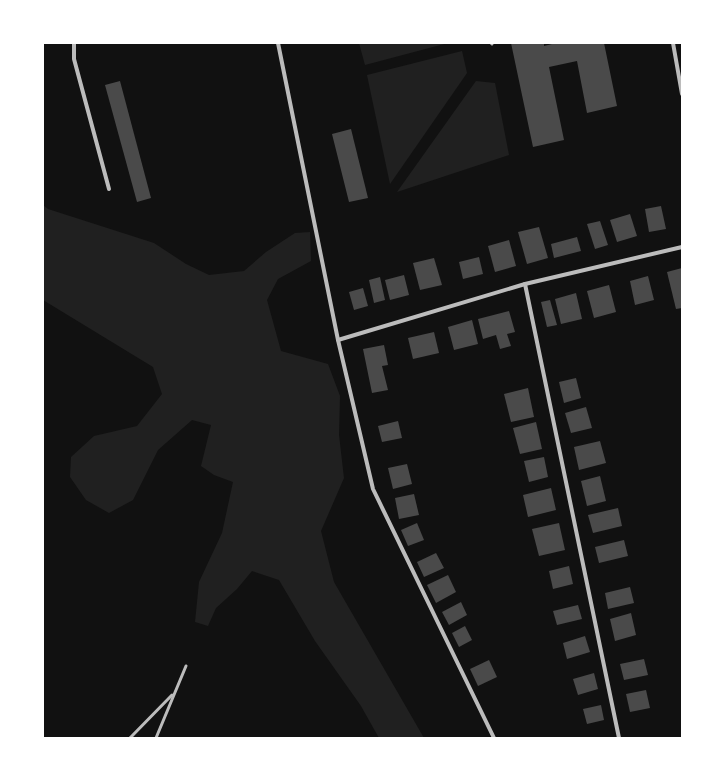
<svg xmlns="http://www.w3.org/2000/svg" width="725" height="781" font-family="Ubuntu,sans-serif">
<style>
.green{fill:#202020}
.building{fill:#4a4a4a}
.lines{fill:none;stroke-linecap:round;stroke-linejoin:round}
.service{stroke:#bcbcbc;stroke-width:3}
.minor{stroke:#bcbcbc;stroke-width:4}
</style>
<rect width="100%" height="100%" fill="#111"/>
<!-- green -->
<g class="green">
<polygon points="359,43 448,43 365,65"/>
<polygon points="462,51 467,73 390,184 367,75"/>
<polygon points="476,81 495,83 509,155 397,192"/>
<polygon points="43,205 48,209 154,243 186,264 209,275 244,271 266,252 295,233 310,232 311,261 278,279 267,300 281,351 328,364 340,396 339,435 344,478 321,531 334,582 424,738 379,738 361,706 315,641 279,580 252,571 237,589 216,608 208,626 195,622 199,582 222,533 233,482 214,475 201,466 211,425 192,420 158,450 133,500 109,513 86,500 70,477 71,457 94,436 137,426 162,394 153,367 43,300"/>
</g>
<!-- building -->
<g class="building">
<polygon points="511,43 544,43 544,46 556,43 604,43 617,106 587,113 577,61 549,67 564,140 533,147"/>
<polygon points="120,81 151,198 137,202 105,85"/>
<polygon points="351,129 368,198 349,202 332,134"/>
<polygon points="661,206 666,229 649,232 645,209"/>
<polygon points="630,214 637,236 617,242 610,220"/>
<polygon points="600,221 608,245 595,249 587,224"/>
<polygon points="539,227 548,258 527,264 518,232"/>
<polygon points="577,237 581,251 554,258 551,244"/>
<polygon points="509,240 516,266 495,272 488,246"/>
<polygon points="479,257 483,274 463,279 459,262"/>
<polygon points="434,258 442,285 420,290 413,263"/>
<polygon points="682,268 682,308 676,309 667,272"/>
<polygon points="404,275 409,295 390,300 385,280"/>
<polygon points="648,276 654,300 635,305 630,281"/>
<polygon points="380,277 385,300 374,303 369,280"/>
<polygon points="609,285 616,312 594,318 587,291"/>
<polygon points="363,288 368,306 354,310 349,292"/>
<polygon points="576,293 582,319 561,324 555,299"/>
<polygon points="550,300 557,325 547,327 541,302"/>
<polygon points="509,311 515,332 507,334 511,346 500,349 496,335 483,339 478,319"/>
<polygon points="472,320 478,344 454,350 448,327"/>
<polygon points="434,332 439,353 413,359 408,338"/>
<polygon points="384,345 388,365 382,366 388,390 372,393 363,349"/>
<polygon points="576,378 581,398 564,403 559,382"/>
<polygon points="528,388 534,417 511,422 504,394"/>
<polygon points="586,407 592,428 571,433 565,413"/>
<polygon points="398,421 402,438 382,442 378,426"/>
<polygon points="536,422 542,449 520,454 513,428"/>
<polygon points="600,441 606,463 579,470 574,447"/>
<polygon points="544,457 548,477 529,482 524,461"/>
<polygon points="407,464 412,484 393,489 388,468"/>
<polygon points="600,476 606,501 587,506 581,481"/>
<polygon points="551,488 556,510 528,517 523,495"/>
<polygon points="414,494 419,515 399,519 395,498"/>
<polygon points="618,508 622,526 593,533 588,515"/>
<polygon points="417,523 424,540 408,546 401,530"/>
<polygon points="559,523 565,550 539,556 532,529"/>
<polygon points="624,540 628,556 599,563 595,547"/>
<polygon points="436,553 444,568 424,577 417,562"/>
<polygon points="569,566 573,584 553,589 549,571"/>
<polygon points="448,575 456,592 436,603 427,585"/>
<polygon points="630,587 634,603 608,609 605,593"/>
<polygon points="461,602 467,615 449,625 442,612"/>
<polygon points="578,605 582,619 557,625 553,611"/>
<polygon points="631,613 636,635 615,641 610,619"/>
<polygon points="465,626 472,640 459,647 452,633"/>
<polygon points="585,636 590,652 567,659 563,643"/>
<polygon points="644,659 648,675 624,680 620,664"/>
<polygon points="489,660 497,677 478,686 470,669"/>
<polygon points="594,673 598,689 578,695 573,679"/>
<polygon points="646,690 650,708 630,712 626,694"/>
<polygon points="601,705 604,720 587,724 583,709"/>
</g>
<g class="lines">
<!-- service -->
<g class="service">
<polyline points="491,43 492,44"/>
<polyline points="130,738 172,695"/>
<polyline points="156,738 186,666"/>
</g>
<!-- minor -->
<g class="minor">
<polyline points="74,43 74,59 109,189"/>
<polyline points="278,43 338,340 373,489 494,738"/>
<polyline points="673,43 682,94"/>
<polyline points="525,284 619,738"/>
<polyline points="338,340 525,284 682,247"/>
</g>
</g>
<!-- border -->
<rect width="725" height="781" fill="none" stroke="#ffffff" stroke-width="88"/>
</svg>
